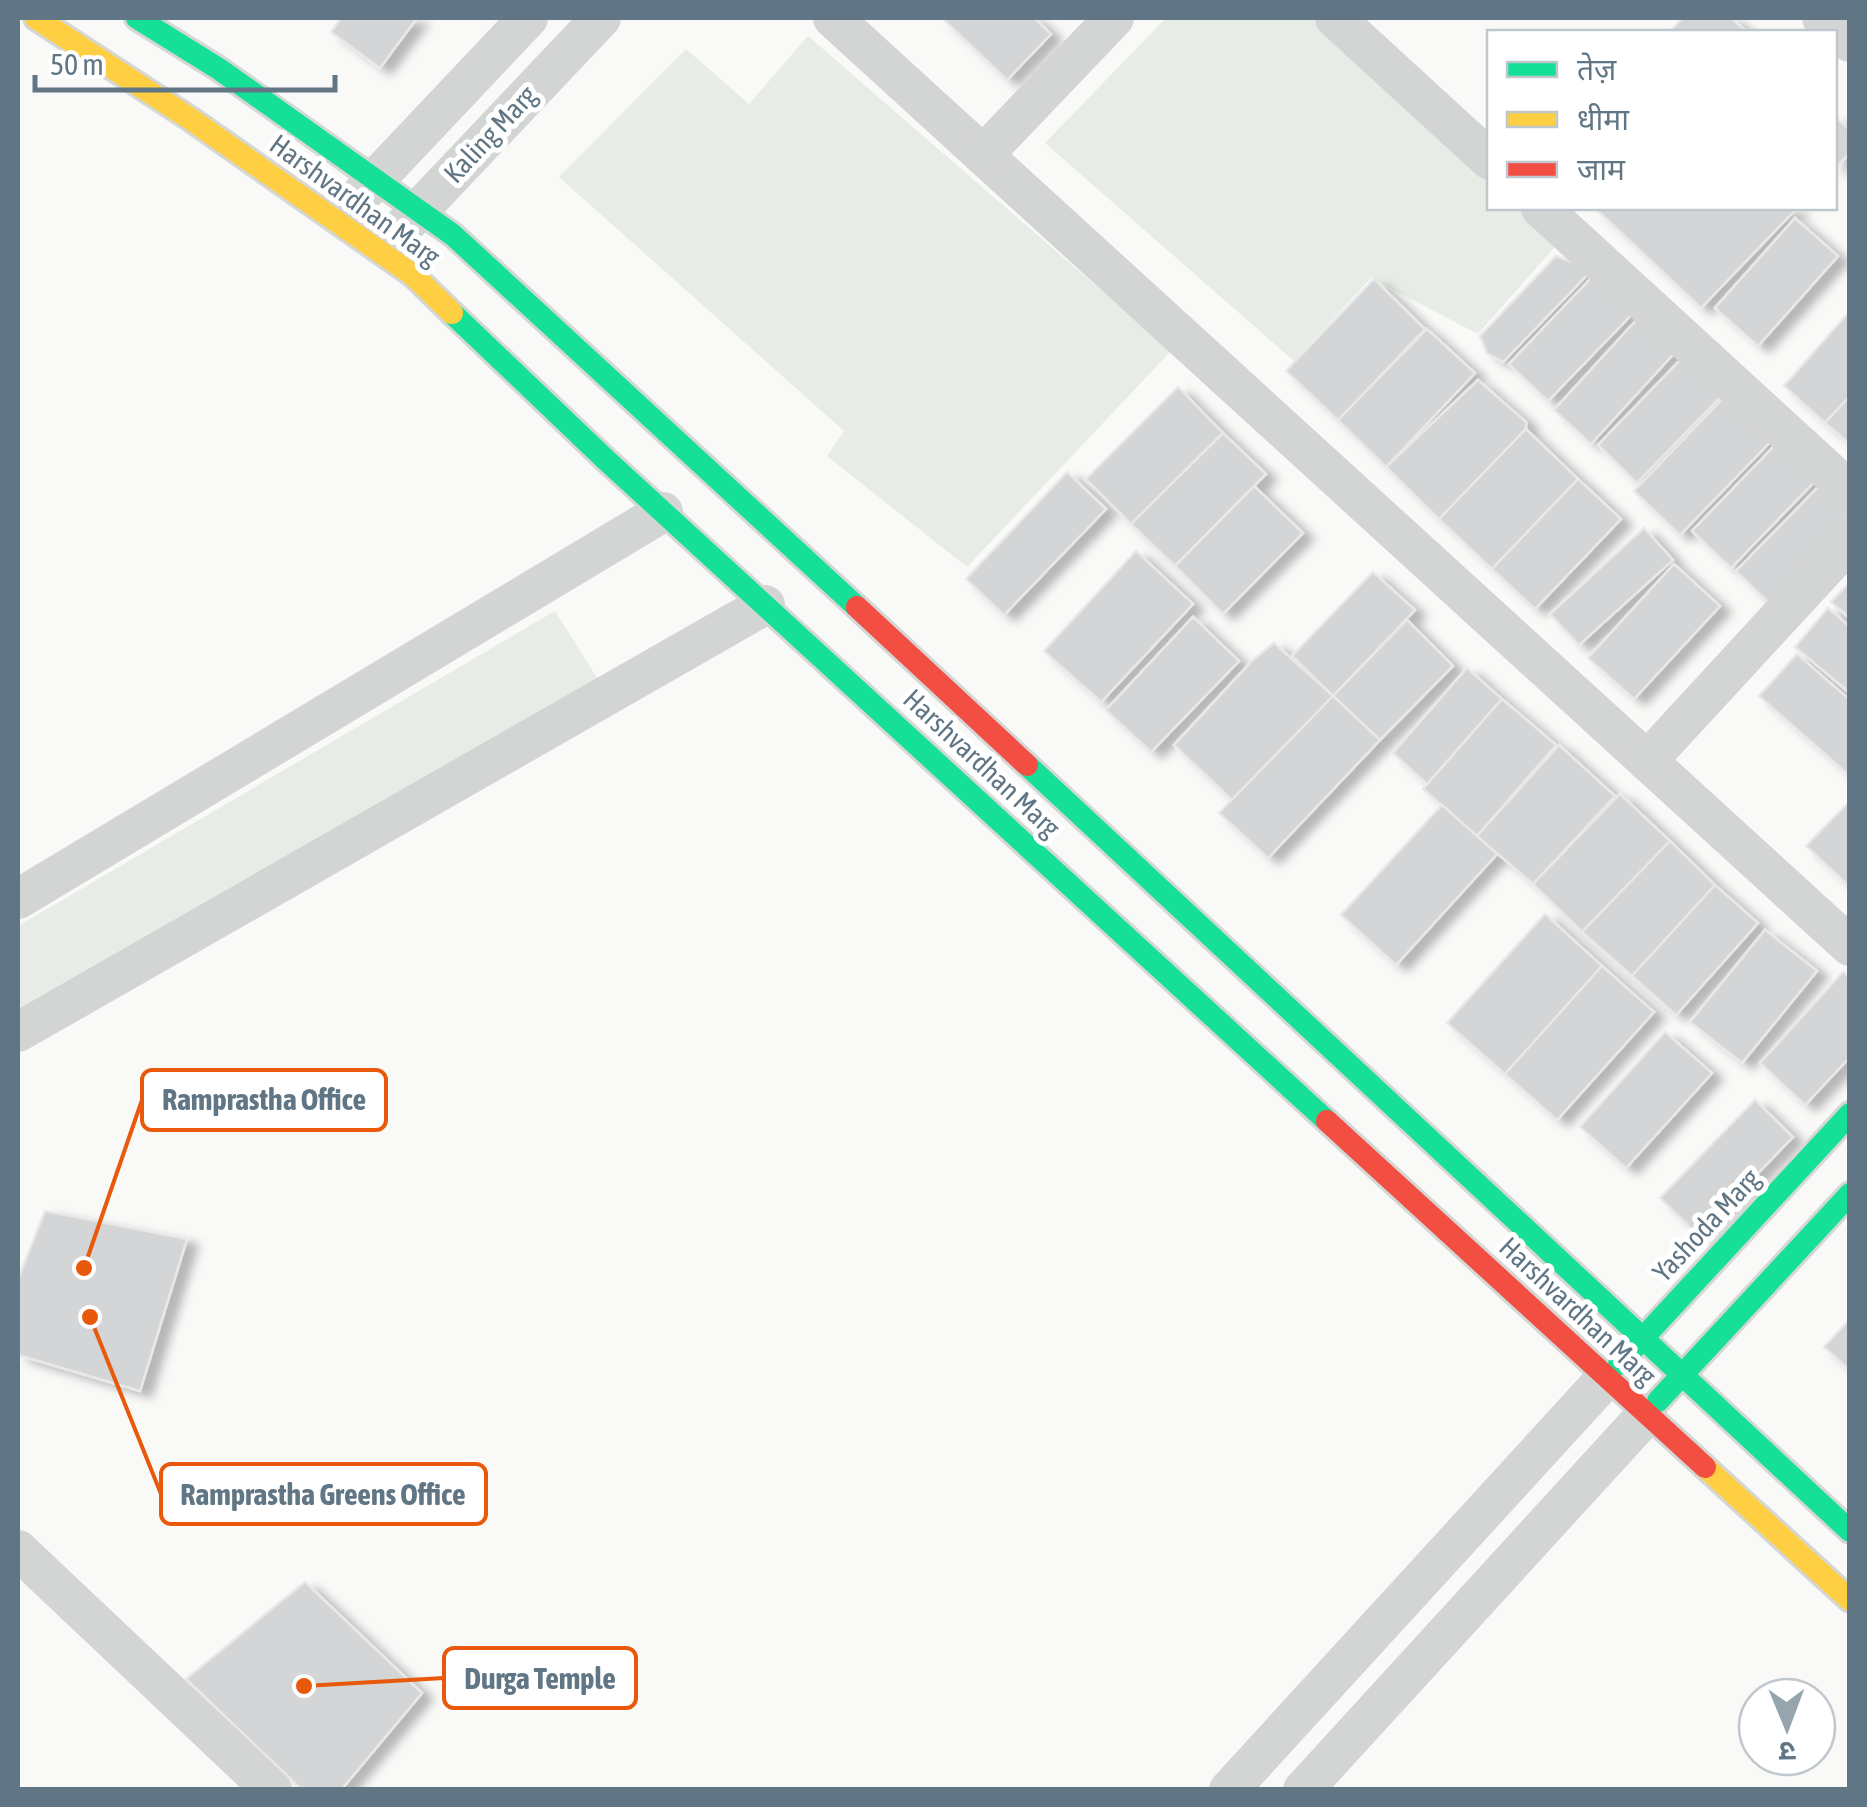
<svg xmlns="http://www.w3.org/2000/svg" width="1867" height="1807" font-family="'Asap Condensed','Noto Sans Devanagari',sans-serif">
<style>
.green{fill:#e8ece6}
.building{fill:#d3d5d6;stroke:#e8e8e8;stroke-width:2.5;filter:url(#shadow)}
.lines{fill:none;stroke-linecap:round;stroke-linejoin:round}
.fast-casing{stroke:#d5d7d7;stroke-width:28}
.slow-casing{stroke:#d5d7d7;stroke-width:28}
.jam-casing{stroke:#d5d7d7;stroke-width:28}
.street{stroke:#d3d4d4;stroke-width:40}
.fast{stroke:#16e098;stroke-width:22}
.slow{stroke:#ffcf43;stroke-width:22}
.jam{stroke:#f24e42;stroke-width:22}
.labels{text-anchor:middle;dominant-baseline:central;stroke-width:10;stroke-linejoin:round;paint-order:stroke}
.street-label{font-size:28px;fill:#617685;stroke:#fff}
.leader{fill:none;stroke:#e8590c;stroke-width:4}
.callout-dot{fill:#e8590c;stroke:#fff;stroke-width:4}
.callout{fill:#fff;stroke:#e8590c;stroke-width:4}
.callout-label{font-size:30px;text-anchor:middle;font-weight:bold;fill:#617685}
</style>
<defs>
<filter id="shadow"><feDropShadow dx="11" dy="6" stdDeviation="5" flood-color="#0004"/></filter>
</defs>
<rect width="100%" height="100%" fill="#f9f9f8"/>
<!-- green -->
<g class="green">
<polygon points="1166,18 1335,18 1489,160 1490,208 1541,208 1568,232 1478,334 1371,278 1294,361 1045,143"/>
<polygon points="808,36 1171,351 967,567 827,456 844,431 559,177 686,49 749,104"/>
<polygon points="555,611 599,681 18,1009 18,926"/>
</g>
<!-- building -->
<g class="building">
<polygon points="341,18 417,18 380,68 331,32"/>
<polygon points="942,18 1034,18 1051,34 1007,80"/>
<polygon points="1683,18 1731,18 1747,32 1669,32"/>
<polygon points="1834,116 1850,130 1850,153 1834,169"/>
<polygon points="1595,208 1797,208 1701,308"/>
<polygon points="1795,218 1838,256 1758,346 1715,308"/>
<polygon points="1556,256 1592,270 1503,362 1487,353 1480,336"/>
<polygon points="1598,271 1637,309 1548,401 1509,364"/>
<polygon points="1374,279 1425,329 1338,420 1286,371"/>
<polygon points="1850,311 1850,396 1825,423 1784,386"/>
<polygon points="1641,315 1678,349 1591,444 1554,410"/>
<polygon points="1427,329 1475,373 1386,467 1338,420"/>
<polygon points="1687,353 1726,391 1637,483 1598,445"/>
<polygon points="1478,380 1526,422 1526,429 1439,519 1386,467"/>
<polygon points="1178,387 1223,433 1131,524 1086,479"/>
<polygon points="1729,392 1776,436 1680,535 1634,491"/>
<polygon points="1850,396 1850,444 1825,423"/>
<polygon points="1526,429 1578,479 1492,569 1439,519"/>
<polygon points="1223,433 1266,474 1175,566 1131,524"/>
<polygon points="1781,439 1820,476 1731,568 1692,531"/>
<polygon points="1067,472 1106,509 1004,615 966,579"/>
<polygon points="1578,479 1621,519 1535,609 1492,569"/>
<polygon points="1825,480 1850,503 1850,532 1775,609 1736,571"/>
<polygon points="1254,486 1303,533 1223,614 1175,566"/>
<polygon points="1644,528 1673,560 1579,645 1550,614"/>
<polygon points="1136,551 1193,604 1101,702 1044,651"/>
<polygon points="1674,564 1720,606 1634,699 1588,658"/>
<polygon points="1373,572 1415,610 1333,696 1292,656"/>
<polygon points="1850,582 1850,618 1831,602"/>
<polygon points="1828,608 1850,627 1850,693 1795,647"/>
<polygon points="1193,617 1239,661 1151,752 1106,710"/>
<polygon points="1407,620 1453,666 1380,740 1333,696"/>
<polygon points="1274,643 1333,696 1232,800 1174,745 1253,660"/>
<polygon points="1797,654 1850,700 1850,776 1759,696"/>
<polygon points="1467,668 1502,699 1427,784 1393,753"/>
<polygon points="1333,696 1380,740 1268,858 1219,813"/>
<polygon points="1502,699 1556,745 1477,836 1423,789"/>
<polygon points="1559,745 1615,796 1533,884 1477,836"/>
<polygon points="1620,794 1670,841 1582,932 1533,884"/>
<polygon points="1850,801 1850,887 1806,846"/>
<polygon points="1442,805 1497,854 1396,965 1341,915"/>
<polygon points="1670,841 1715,885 1632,976 1582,932"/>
<polygon points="1715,885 1758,923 1676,1015 1632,976"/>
<polygon points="1545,914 1602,966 1505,1074 1447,1023"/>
<polygon points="1765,930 1817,971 1742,1063 1690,1022"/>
<polygon points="1602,966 1654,1012 1557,1120 1505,1074"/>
<polygon points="1843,972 1850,978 1850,1057 1805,1105 1760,1063"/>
<polygon points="1665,1032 1712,1073 1626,1168 1580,1127"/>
<polygon points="1755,1100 1793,1137 1698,1235 1660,1198"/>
<polygon points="45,1211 187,1239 140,1391 18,1355 18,1279"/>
<polygon points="1850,1319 1850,1370 1824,1347"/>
<polygon points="305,1582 422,1693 341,1790 302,1790 186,1679"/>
</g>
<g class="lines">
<!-- fast casing -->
<g class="fast-casing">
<g id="fast">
<polyline points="137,18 219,69 453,235 857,607"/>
<polyline points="452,313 604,458 1327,1121"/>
<polyline points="1027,765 1850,1531"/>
<polyline points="1619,1364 1850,1114"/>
<polyline points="1658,1401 1850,1194"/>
</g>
</g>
<!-- slow casing -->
<g class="slow-casing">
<g id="slow">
<polyline points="36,18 189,118 413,275 452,313"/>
<polyline points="1705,1467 1850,1600"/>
</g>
</g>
<!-- jam casing -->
<g class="jam-casing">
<g id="jam">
<polyline points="857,607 1027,765"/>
<polyline points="1327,1121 1705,1467"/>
</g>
</g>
<!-- street -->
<g class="street">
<polyline points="833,18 1850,946"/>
<polyline points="1335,18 1490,160"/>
<polyline points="1822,18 1850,42"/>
<polyline points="983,155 1114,18"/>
<polyline points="356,200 528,18"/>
<polyline points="1541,208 1850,491"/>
<polyline points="401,229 601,18"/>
<polyline points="1647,761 1850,541"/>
<polyline points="18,899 663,512"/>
<polyline points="18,1032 765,605"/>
<polyline points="18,1550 272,1790"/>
<polyline points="1229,1790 1607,1377"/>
<polyline points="1303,1790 1647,1414"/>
</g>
<!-- fast -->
<use href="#fast" class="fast"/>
<!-- slow -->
<use href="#slow" class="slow"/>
<!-- jam -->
<use href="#jam" class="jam"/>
</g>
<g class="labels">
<!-- street labels -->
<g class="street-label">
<text transform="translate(490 134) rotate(-47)">Kaling Marg</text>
<text transform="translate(355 200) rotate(36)">Harshvardhan Marg</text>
<text transform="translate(982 763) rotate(43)">Harshvardhan Marg</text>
<text transform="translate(1706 1225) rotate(-47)">Yashoda Marg</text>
<text transform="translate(1578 1311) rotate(43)">Harshvardhan Marg</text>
</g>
</g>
<!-- callouts -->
<path class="leader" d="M84 1268L142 1100M90 1317L161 1494M304 1686L444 1678"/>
<g class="callout-dot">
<circle cx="84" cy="1268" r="10"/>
<circle cx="90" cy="1317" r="10"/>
<circle cx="304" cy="1686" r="10"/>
</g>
<g class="callout">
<rect x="142" y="1070" width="244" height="60" rx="10"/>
<rect x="161" y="1464" width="325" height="60" rx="10"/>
<rect x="444" y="1648" width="192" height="60" rx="10"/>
</g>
<g class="callout-label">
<text x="264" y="1110">Ramprastha Office</text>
<text x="323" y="1505">Ramprastha Greens Office</text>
<text x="540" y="1689">Durga Temple</text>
</g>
<!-- border -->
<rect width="1867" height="1807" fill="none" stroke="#617685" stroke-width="40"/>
<!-- legend -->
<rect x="1487" y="30" width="350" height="180" fill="#ffffff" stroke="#c0c8ce" stroke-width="2.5"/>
<rect x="1507" y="62" width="50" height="15" fill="#16e098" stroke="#c0c8ce" stroke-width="2.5"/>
<text x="1577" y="80" font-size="30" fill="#617685">तेज़</text>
<rect x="1507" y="112" width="50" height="15" fill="#ffcf43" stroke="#c0c8ce" stroke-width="2.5"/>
<text x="1577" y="130" font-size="30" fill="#617685">धीमा</text>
<rect x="1507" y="162" width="50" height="15" fill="#f24e42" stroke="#c0c8ce" stroke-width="2.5"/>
<text x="1577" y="180" font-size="30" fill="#617685">जाम</text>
<!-- north arrow -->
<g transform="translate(1787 1727) rotate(179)"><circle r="48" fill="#ffffff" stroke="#c0c8ce" stroke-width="2.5"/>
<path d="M0-8L18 38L0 25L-18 38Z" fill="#96a4ad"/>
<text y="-15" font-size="28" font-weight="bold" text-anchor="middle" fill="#617685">उ</text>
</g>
<!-- scale -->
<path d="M35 75v15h300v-15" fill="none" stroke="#617685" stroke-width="5"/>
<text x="50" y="75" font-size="30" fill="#617685" stroke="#ffffff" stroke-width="8" paint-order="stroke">50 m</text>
</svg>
